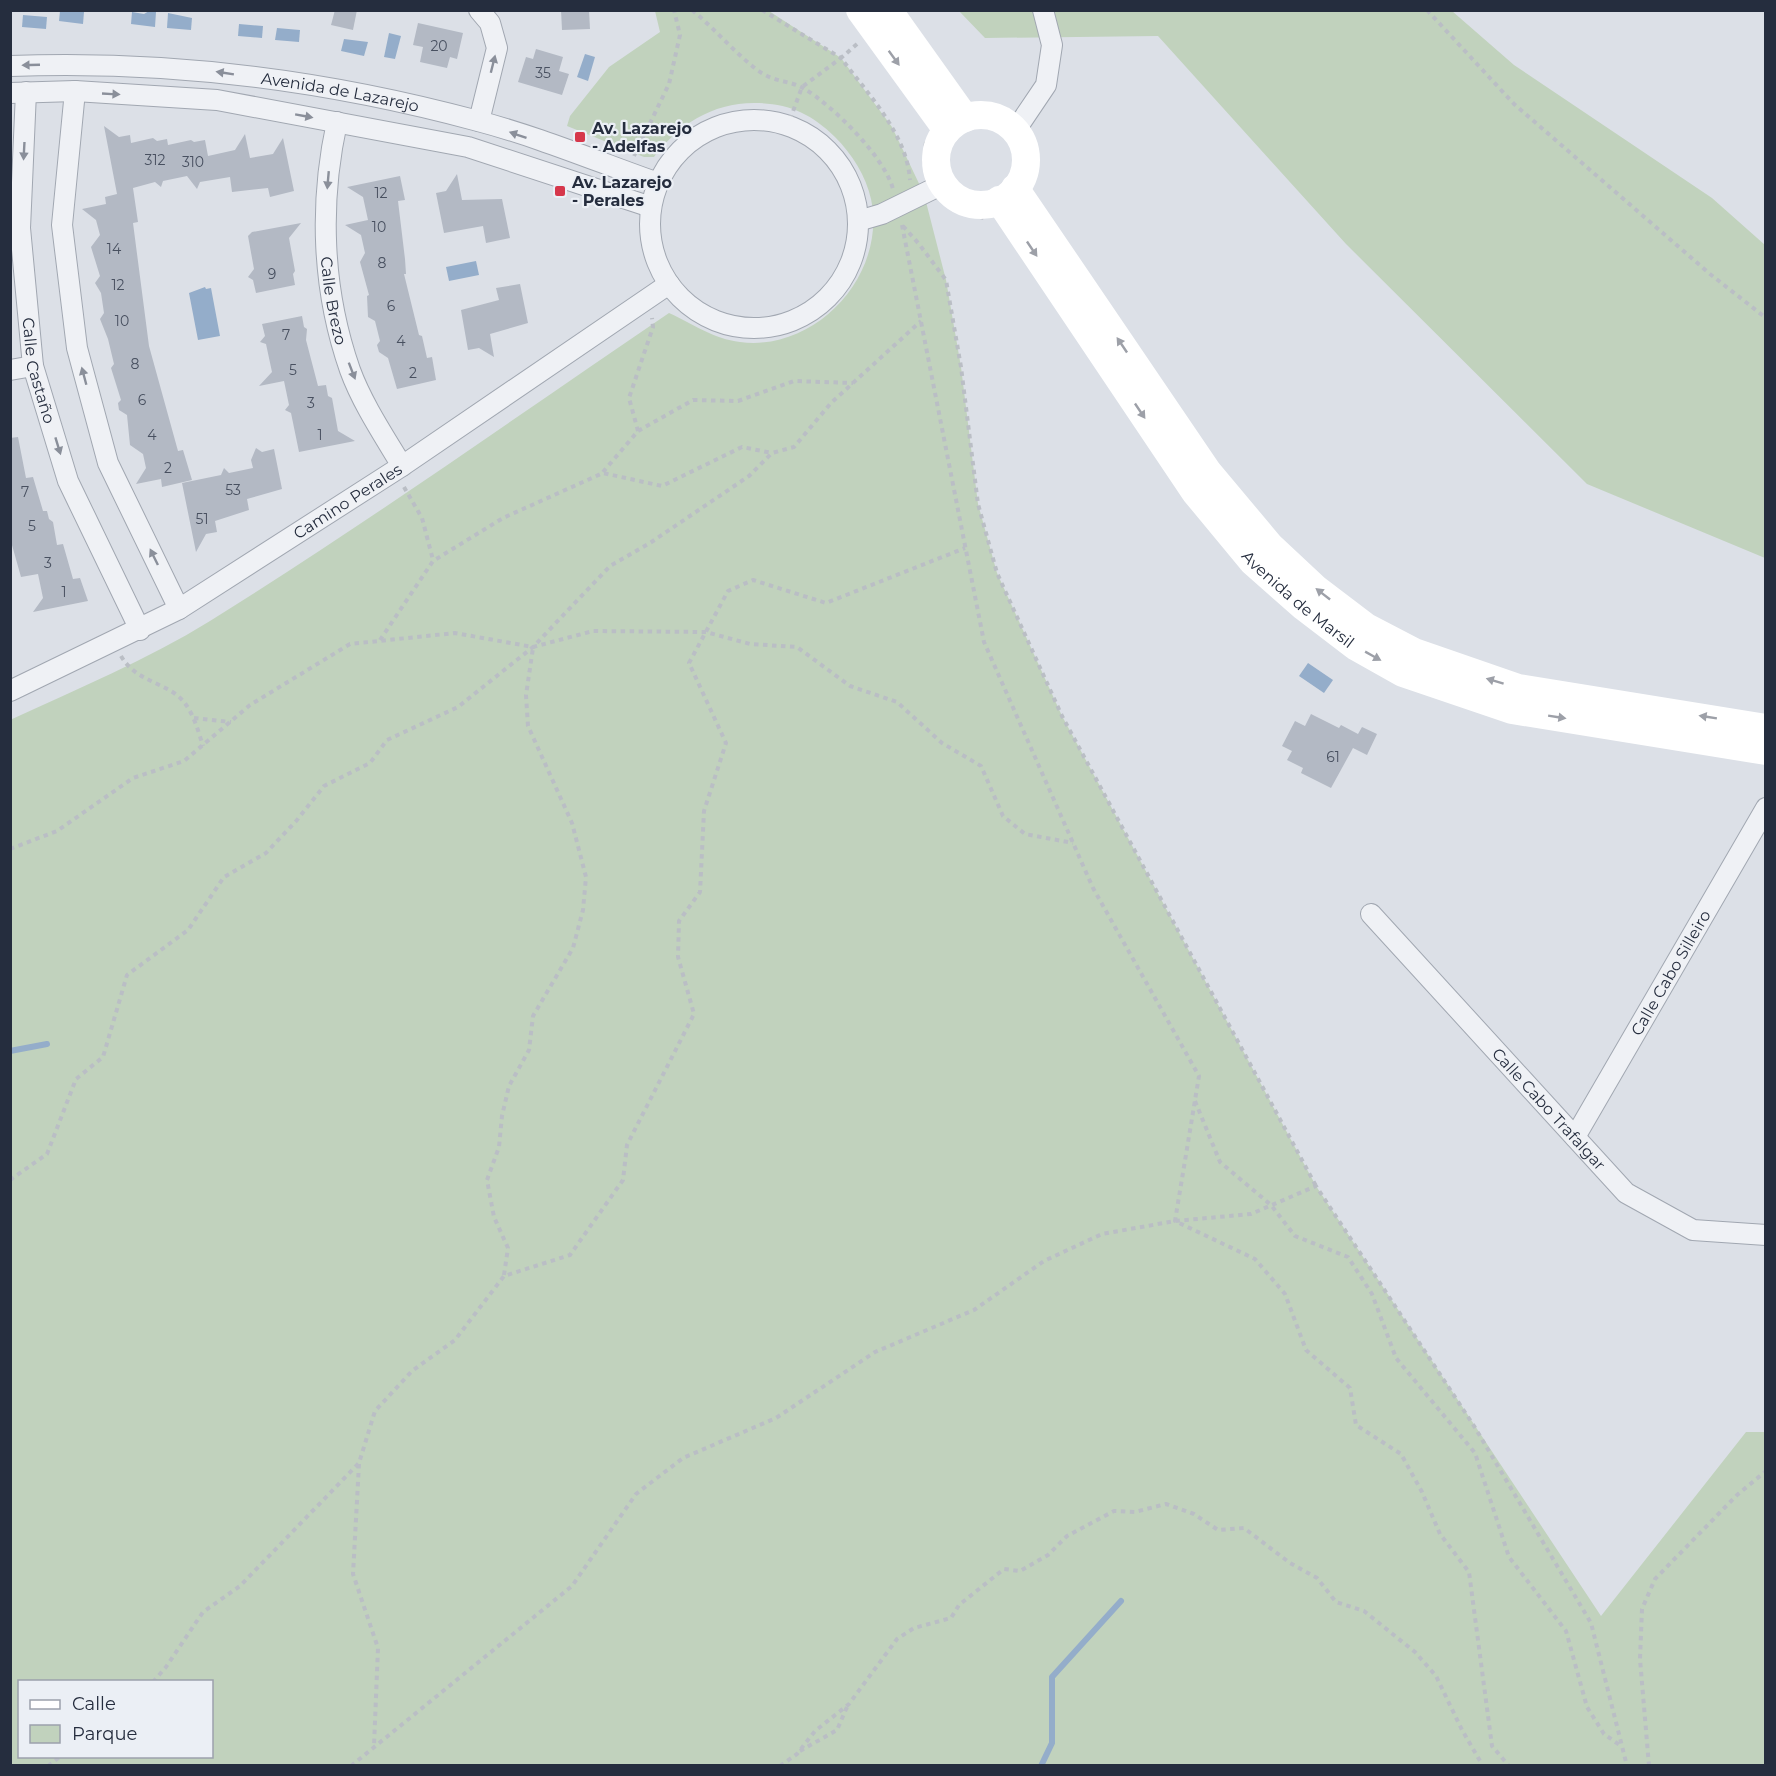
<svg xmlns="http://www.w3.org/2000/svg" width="1776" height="1776" font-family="Montserrat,sans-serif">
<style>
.green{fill:#c1d2bd;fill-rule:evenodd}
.water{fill:#94adca}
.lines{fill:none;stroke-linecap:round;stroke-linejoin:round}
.stream{stroke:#94adca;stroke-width:6}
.building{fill:#b3b9c4}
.street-casing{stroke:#a1a7b1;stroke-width:22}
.path{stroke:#babec5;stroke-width:4;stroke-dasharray:4.5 4.5;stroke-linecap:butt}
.street{stroke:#eff1f5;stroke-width:20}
.secondary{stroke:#fff;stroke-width:28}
.oneway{fill:#9da0a8}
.oneway2{fill:#8a8f9a}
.poi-dot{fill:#d6374b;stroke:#ebeff5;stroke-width:2}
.labels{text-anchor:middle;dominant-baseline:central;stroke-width:4.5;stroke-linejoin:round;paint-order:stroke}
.number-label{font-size:14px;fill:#485060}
.street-label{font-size:16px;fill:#252d3e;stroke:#ebeff5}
.poi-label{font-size:16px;font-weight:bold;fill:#252d3e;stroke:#ebeff5;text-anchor:start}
</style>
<rect width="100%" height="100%" fill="#dce0e7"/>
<!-- green -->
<g class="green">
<path d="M 655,11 L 769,11 L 841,58 L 892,127 L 924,194 L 946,280 L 961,367 L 978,504 L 997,573 L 1062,716 L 1316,1186 L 1601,1616 L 1746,1432 L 1765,1432 L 1765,1765 L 11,1765 L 10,720 C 77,689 147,660 210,621 C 366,524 517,416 669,313 C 693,324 714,339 740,342 C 816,352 887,275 871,199 C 866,176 852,154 835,137 C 811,113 787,103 754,103 C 712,103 678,125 654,157 L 644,157 L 567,126 L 570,116 L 609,67 L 660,32 ZM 20,1682 L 212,1682 L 212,1756 L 20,1756 Z"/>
<polygon points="959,11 1452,11 1514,65 1712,198 1765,245 1765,558 1587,484 1346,244 1158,36 985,38"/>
</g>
<!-- water -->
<g class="water">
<polygon points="60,11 84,12 83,24 59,21"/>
<polygon points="149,11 156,12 155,27 131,24 132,12 144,14"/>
<polygon points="168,13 192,18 191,30 167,28"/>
<polygon points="23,15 47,17 46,29 22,27"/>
<polygon points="239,24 263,26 262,38 238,36"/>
<polygon points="277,28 300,30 299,42 275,40"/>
<polygon points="389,33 401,36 395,59 384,57"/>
<polygon points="344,39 368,42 364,56 341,51"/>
<polygon points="585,54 595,57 588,81 577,77"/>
<polygon points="476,261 479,275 449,281 446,267"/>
<polygon points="205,287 206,289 211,288 220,336 198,340 189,293"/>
<polygon points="1308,663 1333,680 1324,693 1299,676"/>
</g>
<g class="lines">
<!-- stream -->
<g class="stream">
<polyline points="10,1051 47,1044"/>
<polyline points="1041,1766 1052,1743 1052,1677 1121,1601"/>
</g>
</g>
<!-- building -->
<g class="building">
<polygon points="335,10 357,10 353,30 331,25"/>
<polygon points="561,10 589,10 590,29 562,30"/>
<polygon points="418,23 463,33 457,59 450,57 447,68 420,62 423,47 413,45"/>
<polygon points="536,49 563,57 559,71 569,74 562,95 518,82 526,57 533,59"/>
<polygon points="104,126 119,137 130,135 131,143 153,138 157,141 167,139 168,145 191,140 194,142 205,140 208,156 235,150 245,134 250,158 273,154 283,138 294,191 270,197 268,188 232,192 230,177 200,182 197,189 187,176 163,181 161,187 155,182 133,188 138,222 133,223 149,346 178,451 183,450 192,480 162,487 161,479 136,484 146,468 143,454 130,445 127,415 119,410 118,403 121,400 111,368 114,364 108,339 100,319 104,313 101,293 95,283 100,276 91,247 100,235 96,220 82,209 106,204 105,197 117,194"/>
<polygon points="457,174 462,200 502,199 510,238 486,243 483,226 444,233 436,193 446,191"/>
<polygon points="400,176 405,200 398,201 405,259 406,274 404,274 419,335 422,336 427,358 432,357 436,380 397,389 388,358 379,352 377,345 380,341 375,321 368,317 367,296 369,295 360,262 365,253 361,235 345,225 368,220 363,197 347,187"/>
<polygon points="301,223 289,238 295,271 293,274 295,285 256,293 253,280 248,277 254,269 248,236 252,232"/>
<polygon points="520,284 528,323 490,334 494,357 479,348 468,350 461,310 499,300 496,288"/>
<polygon points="302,316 304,327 307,329 306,340 318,386 326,385 328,396 332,398 338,431 355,441 299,452 291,413 285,410 289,405 284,381 259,386 272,372 266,344 260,342 265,336 262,324"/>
<polygon points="18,437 26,478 33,477 43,511 47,511 49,519 53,522 57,545 63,544 73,579 80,578 88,601 33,612 43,598 38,574 21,577 10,538 10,438"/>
<polygon points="256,448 262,452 274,449 282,489 247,499 249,510 215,521 217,532 206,534 196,552 182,483 221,475 224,468 229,473 253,468 251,460"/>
<polygon points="1311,714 1339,728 1341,725 1358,734 1362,727 1377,734 1367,755 1353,748 1331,788 1301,773 1303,768 1287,760 1292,751 1282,746 1295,721 1305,726"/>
</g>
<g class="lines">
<!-- street casing -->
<g class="street-casing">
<g id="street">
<polyline points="479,10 490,23 497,48 479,121"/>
<path id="s1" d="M 10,66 C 168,60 326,80 478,121 C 539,137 598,162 658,183"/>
<polyline points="75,91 62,225 77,348 108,463 179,609"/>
<path id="s2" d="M 26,92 L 20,228 L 33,366 L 68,481 L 140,630"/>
<polyline points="10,93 75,91 217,100 468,147 651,207"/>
<circle cx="754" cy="224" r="104"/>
<path id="s3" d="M 337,122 C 319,204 322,290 350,370 C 362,403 384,436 402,466"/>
<polyline points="1015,131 1046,85 1052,45 1043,10"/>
<polyline points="858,221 882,214 943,184"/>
<polyline points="10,370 33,366"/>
<path id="s4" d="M 10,691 L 179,609 L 402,466 L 669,284"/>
<path id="s5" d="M 1371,914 L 1626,1193 L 1693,1230 L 1766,1235"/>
<path id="s6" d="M 1575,1137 L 1766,808"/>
</g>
</g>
<!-- path -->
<g class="path">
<path d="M 692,10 C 715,29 734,52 756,69 C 774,83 789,80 803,88 C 832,105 884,156 893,189"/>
<polyline points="762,10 841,58 802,87 788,125"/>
<polyline points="1427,10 1514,104 1710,274 1766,318"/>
<path d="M 857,44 L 841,58 C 867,93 907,134 910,180"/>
<polyline points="986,106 1008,110"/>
<polyline points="1032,141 1034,175"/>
<polyline points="926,142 924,161 927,172"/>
<polyline points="634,156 669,84 680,35 674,10"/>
<polyline points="946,204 959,212 984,218"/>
<polyline points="902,225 984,642 1093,888 1199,1076 1175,1221 1255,1259 1285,1294 1306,1350 1350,1388 1356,1425 1401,1454 1422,1492 1440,1534 1469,1572 1492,1746 1509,1766"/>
<polyline points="903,226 919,244 946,280 961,367 978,504 997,573 1062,716 1316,1186"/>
<polyline points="638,431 629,398 653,327 652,318"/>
<polyline points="603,472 638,431 693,400 738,401 794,381 853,383"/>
<polyline points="404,487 422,518 433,560"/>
<polyline points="380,640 433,561 503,518 603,473 662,486 742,447 772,453"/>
<path d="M 121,656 C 134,678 154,680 174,693 C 191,704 197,727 203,746"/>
<polyline points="194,718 231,722"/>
<polyline points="10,849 57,831 133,778 184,761 250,705 350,644 455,633 533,647 593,631 706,632 750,644 797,647 850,686 897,702 942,743 981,766 1003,816 1025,834 1073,843"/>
<polyline points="1195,1101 1220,1162 1271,1205 1295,1236 1348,1257 1372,1294 1396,1358 1475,1453 1509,1557 1566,1631 1587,1707 1604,1734 1621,1746"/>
<polyline points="10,1180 47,1154 76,1079 103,1057 127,975 188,930 224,877 266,853 297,820 324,786 370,763 387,740 458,707 533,647 610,566 650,543 749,476 772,453 794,447 831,403 921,321"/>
<polyline points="504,1275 508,1248 494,1217 487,1180 499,1147 502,1116 509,1086 529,1050 533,1016 573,948 583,910 586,877 572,823 528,726 526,695 533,648"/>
<polyline points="359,1464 353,1574 378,1648 374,1746"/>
<polyline points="153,1682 166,1667 203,1612 240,1586 359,1463 375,1411 412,1371 455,1340 504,1276 570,1255 623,1180 627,1145 694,1014 678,957 679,921 700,892 704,811 726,743 689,663 728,591 753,580 826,603 965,548"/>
<polyline points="800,1751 837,1730 847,1707"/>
<polyline points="48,1766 61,1756"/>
<polyline points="351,1766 572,1586 636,1494 683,1458 776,1418 875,1352 974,1310 1044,1261 1102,1234 1175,1221 1251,1214 1316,1186 1474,1426 1591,1623 1627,1766"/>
<polyline points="780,1766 797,1754 815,1731 849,1704 897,1639 914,1628 951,1618 959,1605 1004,1569 1020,1571 1048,1555 1067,1536 1114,1511 1135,1512 1166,1504 1194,1514 1218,1530 1244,1528 1290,1563 1317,1578 1336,1602 1364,1611 1415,1652 1436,1676 1462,1730 1483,1766"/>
<polyline points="1649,1766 1640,1659 1642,1609 1655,1579 1737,1495 1766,1471"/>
</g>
<!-- street -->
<use href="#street" class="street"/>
<!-- secondary -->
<g class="secondary">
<polyline points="860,10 947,130"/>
<polyline points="888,10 965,118"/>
<circle cx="981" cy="160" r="45"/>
<polyline points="1015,188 1208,472 1270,546 1316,589 1366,627 1414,652 1518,688 1766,728"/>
<path id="s7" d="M 999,200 L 1195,492 L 1253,562 L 1304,607 L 1355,646 L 1403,673 L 1512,710 L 1766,751"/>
</g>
</g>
<!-- one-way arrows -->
<defs><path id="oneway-solid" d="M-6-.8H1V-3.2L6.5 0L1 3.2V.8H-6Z" transform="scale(1.5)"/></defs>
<g class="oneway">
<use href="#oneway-solid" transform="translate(894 58) rotate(54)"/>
<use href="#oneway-solid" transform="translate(1032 249) rotate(56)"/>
<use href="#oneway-solid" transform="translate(1122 345) rotate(-124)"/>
<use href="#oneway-solid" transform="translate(1140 411) rotate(56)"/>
<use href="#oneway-solid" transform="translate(1323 594) rotate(-142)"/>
<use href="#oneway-solid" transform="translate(1373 656) rotate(29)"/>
<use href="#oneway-solid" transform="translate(1495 681) rotate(-163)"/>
<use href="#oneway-solid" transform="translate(1557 717) rotate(9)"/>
<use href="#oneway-solid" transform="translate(1708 717) rotate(-171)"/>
</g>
<g class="oneway2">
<use href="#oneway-solid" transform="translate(493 64) rotate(-76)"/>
<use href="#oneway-solid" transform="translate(31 65) rotate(178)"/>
<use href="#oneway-solid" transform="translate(225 73) rotate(-171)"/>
<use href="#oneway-solid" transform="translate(111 94) rotate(3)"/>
<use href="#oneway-solid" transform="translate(304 116) rotate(10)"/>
<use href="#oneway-solid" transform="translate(518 135) rotate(-161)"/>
<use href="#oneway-solid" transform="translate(24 151) rotate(93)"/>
<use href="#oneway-solid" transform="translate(328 180) rotate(95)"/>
<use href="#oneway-solid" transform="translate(352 371) rotate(69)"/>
<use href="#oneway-solid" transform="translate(84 376) rotate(-105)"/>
<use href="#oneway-solid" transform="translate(58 446) rotate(73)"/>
<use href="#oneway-solid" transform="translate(154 557) rotate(-116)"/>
</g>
<!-- markers -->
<g class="poi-dot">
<rect x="574" y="131" width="12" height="12" rx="3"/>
<rect x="554" y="185" width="12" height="12" rx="3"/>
</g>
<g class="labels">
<!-- number labels -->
<g class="number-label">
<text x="439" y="46">20</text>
<text x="543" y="73">35</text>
<text x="155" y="160">312</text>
<text x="193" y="162">310</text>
<text x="381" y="193">12</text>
<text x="379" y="227">10</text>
<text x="114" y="249">14</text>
<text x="382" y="263">8</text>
<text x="272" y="274">9</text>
<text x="118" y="285">12</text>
<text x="391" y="306">6</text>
<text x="122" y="321">10</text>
<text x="286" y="335">7</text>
<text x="401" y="341">4</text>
<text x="135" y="364">8</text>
<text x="293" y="370">5</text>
<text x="413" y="373">2</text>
<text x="142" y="400">6</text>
<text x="311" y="403">3</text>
<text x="152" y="435">4</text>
<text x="320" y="435">1</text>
<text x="168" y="468">2</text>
<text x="233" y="490">53</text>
<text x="25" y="492">7</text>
<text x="202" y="519">51</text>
<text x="32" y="526">5</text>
<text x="48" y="563">3</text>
<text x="64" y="592">1</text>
<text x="1333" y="757">61</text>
</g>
<!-- street labels -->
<g class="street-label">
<text stroke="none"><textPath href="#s1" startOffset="332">Avenida de Lazarejo</textPath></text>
<text stroke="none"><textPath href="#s3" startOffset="180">Calle Brezo</textPath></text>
<text stroke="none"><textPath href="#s2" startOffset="280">Calle Castaño</textPath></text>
<text stroke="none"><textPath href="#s4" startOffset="388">Camino Perales</textPath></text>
<text stroke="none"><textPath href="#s7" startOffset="501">Avenida de Marsil</textPath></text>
<text stroke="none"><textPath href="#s6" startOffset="190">Calle Cabo Silleiro</textPath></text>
<text stroke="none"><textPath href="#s5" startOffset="264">Calle Cabo Trafalgar</textPath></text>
</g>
<!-- poi labels -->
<g class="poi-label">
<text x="592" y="128">Av. Lazarejo<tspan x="592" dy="18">- Adelfas</tspan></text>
<text x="572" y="182">Av. Lazarejo<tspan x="572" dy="18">- Perales</tspan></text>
</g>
</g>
<!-- border -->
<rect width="1776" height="1776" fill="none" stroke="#252d3e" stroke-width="24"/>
<!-- legend -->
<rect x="18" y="1680" width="195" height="78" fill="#ebeff5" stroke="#9ca1ac" stroke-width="1.5"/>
<rect x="30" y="1700" width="30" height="9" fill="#ffffff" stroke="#9ca1ac" stroke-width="1.5"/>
<text x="72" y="1710" font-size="18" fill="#252d3e">Calle</text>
<rect x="30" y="1725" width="30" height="18" fill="#c1d2bd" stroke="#9ca1ac" stroke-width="1.5"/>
<text x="72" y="1740" font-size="18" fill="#252d3e">Parque</text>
</svg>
